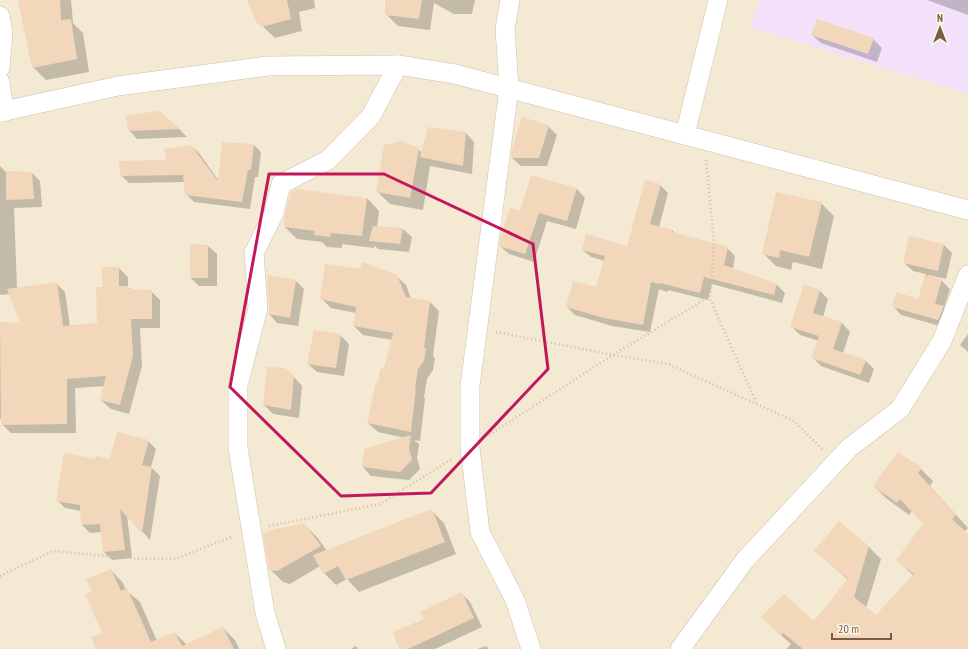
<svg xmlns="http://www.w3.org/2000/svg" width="968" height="649" font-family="'PT Sans Narrow',sans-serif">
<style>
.residential{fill:#f4e9d2}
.education{fill:#f3e1f9}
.shadow{fill:#0003}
.building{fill:#f3d7bb}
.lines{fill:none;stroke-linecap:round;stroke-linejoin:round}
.minor-casing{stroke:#d0c1ad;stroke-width:20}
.path{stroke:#d8bb9e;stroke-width:2.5;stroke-dasharray:1 3;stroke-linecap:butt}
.minor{stroke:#fff;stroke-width:19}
.marked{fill:none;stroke:#c2185b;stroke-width:3;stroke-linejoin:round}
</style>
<rect width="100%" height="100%" fill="#fdf6e4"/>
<!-- residential -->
<rect class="residential" x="0" y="0" width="968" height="649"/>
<!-- education -->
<polygon class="education" points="758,0 968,0 968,94 751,28"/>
<!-- shadow -->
<g class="shadow">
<polygon points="19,0 71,0 73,23 83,33 89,72 46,80 33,67"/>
<polygon points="248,0 314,0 315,8 299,12 302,31 275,38 257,21"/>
<polygon points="386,0 475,0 472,14 454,14 434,3 430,30 398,26 386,14"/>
<polygon points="927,0 968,0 968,15"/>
<polygon points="812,35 873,39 882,48 877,62 821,43"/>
<polygon points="160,112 180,130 187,137 137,139 129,130"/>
<polygon points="548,126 557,135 547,166 521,166 512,158"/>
<polygon points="466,133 474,142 472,174 430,166 423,210 390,204 377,191 418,149 422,153"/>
<polygon points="254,145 261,152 258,177 255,177 250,209 194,202 186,194 185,182 129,183 121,175 167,161 191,146 199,153 219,181"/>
<polygon points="0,166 6,172 32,173 40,181 42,207 14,208 17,288 56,283 65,292 70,326 98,324 103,288 119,268 128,277 128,287 132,290 151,291 160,300 160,328 140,328 142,366 129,414 111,409 101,400 105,386 75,388 76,433 11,433 2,424 2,419 0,419 0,323 22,324 10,294 0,295"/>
<polygon points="532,176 577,189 585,198 576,229 547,221 534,262 509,254 500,246 521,213"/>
<polygon points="660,185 668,193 659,227 672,230 676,234 727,248 735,256 733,269 777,285 785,293 782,303 712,284 708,300 668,290 667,292 659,289 650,332 612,326 575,315 567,307 597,289 605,261 591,257 583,250 628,248"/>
<polygon points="367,198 379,211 377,227 403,229 412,237 409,252 378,249 374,245 374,248 342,244 342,248 327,247 322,242 297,239 285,227"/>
<polygon points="821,203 834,216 822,269 793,262 791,270 776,266 763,253"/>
<polygon points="191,245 208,246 217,254 217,286 199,286 191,278"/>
<polygon points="944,245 952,253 946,279 928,275 928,276 941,280 950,289 944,308 952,316 947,328 901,315 893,306 919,300 926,274 913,271 904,263"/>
<polygon points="396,276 406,285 411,299 430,302 439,311 433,356 435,359 433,370 427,379 424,397 425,399 420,441 414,440 419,444 417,458 420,469 409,480 371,476 363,467 365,450 405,438 378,432 368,423 393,340 363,335 354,326 356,313 331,308 321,298"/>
<polygon points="296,281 304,289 298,326 277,323 269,314"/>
<polygon points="820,291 828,299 823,317 842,323 850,332 843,353 865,360 874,369 869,383 821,366 813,358 819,341 800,335 792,327"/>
<polygon points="968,334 968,352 960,345"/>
<polygon points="340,335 349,344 344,376 317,372 308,364"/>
<polygon points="294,377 302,386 299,418 273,414 264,405"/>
<polygon points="148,441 156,449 151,467 160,476 150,540 127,515 132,558 112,560 104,552 102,532 90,533 82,525 81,511 65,508 57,500 97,460 111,460"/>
<polygon points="921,469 933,481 930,486 968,528 964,532 968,536 968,649 786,649 791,644 775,630 814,623 848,580 816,551 839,523 869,547 881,559 866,608 876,616 913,575 897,560 924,524 912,511 909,515 886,498 874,486"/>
<polygon points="431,510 444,523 456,554 359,592 347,579 336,585 324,573 320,566 290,584 283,582 270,569 304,524 317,537 327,551"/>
<polygon points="111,570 123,583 126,590 140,602 157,641 175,633 187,645 223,628 235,640 239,649 97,649 103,633 93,592"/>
<polygon points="461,593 470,602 482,627 435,649 400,649 425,620"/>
<polygon points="356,646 358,649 351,649"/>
<polygon points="486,646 489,649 477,649"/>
</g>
<!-- building -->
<g class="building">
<polygon points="18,0 60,0 61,20 71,19 77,59 32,68"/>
<polygon points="247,0 287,0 291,19 262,27 256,22"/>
<polygon points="385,0 422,0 419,19 385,15"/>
<polygon points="817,19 874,38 868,54 811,35"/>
<polygon points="160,111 180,129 128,131 126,115"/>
<polygon points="522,117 549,125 539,158 511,158 512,149"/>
<polygon points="428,127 466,132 463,166 420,157"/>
<polygon points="401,141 419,148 410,198 376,192 384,145"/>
<polygon points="222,142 254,144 251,170 248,170 242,202 185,195 183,175 120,176 119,161 166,160 164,149 191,145 218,181"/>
<polygon points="6,171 32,172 34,199 6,200"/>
<polygon points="531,175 577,188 567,221 539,213 525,254 499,246 501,236 510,208 520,211"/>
<polygon points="645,180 661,184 650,224 672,230 672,232 728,247 724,265 777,284 774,295 704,277 700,293 660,283 659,284 651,282 643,325 604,318 566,307 573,281 596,287 605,256 582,250 586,234 627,246"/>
<polygon points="296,189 367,198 362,236 331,233 330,237 314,235 315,231 284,227 285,212 291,192"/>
<polygon points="776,192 822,202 809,257 780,250 779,258 762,254"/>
<polygon points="373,226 403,228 400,244 369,241"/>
<polygon points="909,236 944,244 938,271 903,263"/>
<polygon points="190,244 208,245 208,278 190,278"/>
<polygon points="362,262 397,275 406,297 430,301 424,348 426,348 424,361 418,369 415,388 416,388 411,432 367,423 376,382 378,383 380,369 384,368 393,333 353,326 356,307 320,299 325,264 360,269"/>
<polygon points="102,267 119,267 119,286 129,286 129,289 152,290 152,319 131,319 133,356 120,405 100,400 106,376 67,379 67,424 1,425 0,322 20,323 7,289 57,282 63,326 97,323 96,287 102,287"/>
<polygon points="267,275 296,280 290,318 268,314 269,307"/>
<polygon points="925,275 942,279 935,304 944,306 938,320 892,307 896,292 918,299"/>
<polygon points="804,284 820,290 813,313 842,322 833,349 866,360 860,375 811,358 819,336 790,327"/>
<polygon points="314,330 341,334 336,368 307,364"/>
<polygon points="267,367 285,368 294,376 291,410 263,405"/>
<polygon points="117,432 149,440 142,465 152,467 142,533 120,509 125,550 103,552 100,524 81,525 80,505 56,501 64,453 96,459 96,456 110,459"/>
<polygon points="411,435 409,448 412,460 400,472 362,467 364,449"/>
<polygon points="898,452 922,468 918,473 956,515 952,519 968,534 968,649 803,649 783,633 781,635 761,617 784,594 814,621 848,579 814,551 839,521 869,546 854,597 876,615 914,574 896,560 923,524 900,499 897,503 873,486"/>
<polygon points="432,509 445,542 346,580 338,566 323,574 313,555"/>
<polygon points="304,523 321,546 277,571 269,570 263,534 271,530"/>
<polygon points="111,569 121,591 127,588 151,642 175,632 182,646 223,627 234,649 96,649 91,637 102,633 85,594 92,591 86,579"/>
<polygon points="462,592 474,618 408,649 399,649 393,632 424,619 420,612"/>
</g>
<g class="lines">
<!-- minor casing -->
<g class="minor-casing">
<g id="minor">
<polyline points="510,0 505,29 509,88 470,386 470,448 480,532 515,600 531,649"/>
<polyline points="0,16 3,33 0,68"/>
<polyline points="0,82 4,112"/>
<polyline points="0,112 118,86 268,66 398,65 455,74 968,210"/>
<polyline points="685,135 718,0"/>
<polyline points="276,649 265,613 238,448 238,385 258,308 254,253 274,213 281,184 328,160 371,116 398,65"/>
<polyline points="680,649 745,560 849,448 900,409 942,341 968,275"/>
</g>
</g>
<!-- path -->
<g class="path">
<polyline points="706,160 714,241 710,299 757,404"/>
<polyline points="496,332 613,355 668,364 794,421 822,449"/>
<polyline points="489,435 613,355 709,297"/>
<polyline points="269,526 380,504 453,458"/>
<polyline points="0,576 53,551 140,559 175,559 234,536"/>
</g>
<!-- minor -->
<use href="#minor" class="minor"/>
</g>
<!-- marked area -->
<path class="marked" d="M 269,174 L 384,174 L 533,244 L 548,369 L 431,493 L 341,496 L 230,387 Z"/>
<!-- north arrow -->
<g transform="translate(940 28)" stroke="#fff9eb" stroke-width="3" paint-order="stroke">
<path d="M0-3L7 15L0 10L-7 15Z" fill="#765e49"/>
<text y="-6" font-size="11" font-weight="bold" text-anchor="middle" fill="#765e49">N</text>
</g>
<!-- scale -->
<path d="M832 633v6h59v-6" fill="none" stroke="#765e49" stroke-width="2"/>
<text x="838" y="633" font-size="12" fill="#765e49" stroke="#fff9eb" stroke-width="3" paint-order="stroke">20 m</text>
</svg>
